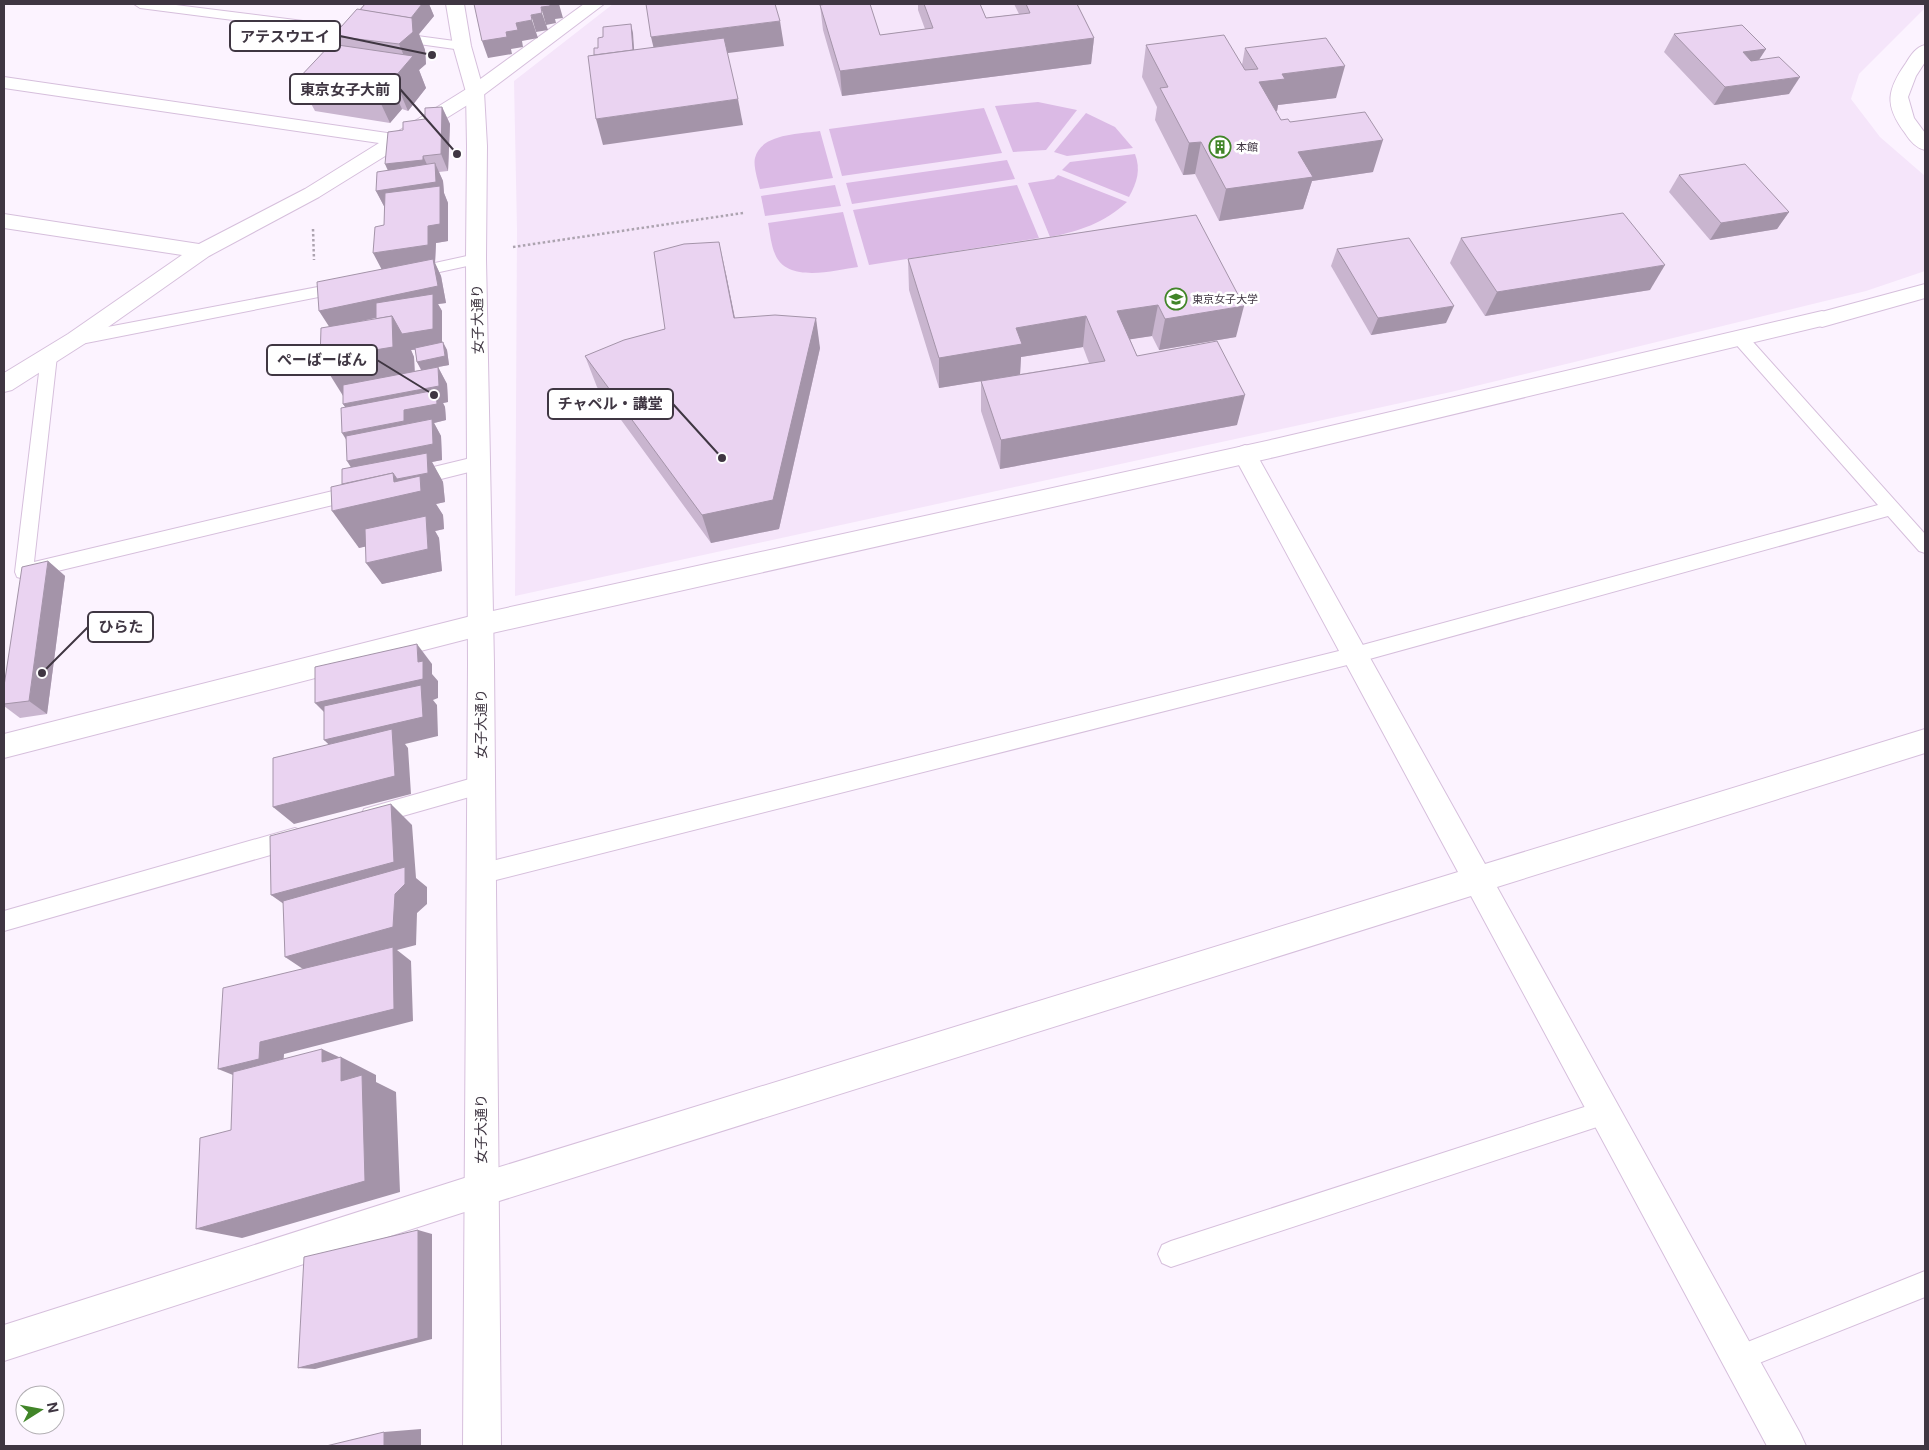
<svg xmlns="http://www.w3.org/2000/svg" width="1929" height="1450" font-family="Inter,'Noto Sans JP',sans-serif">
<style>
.built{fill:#f5e5fa}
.green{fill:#dbbae5}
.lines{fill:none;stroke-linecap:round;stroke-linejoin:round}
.service-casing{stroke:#d6bfdc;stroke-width:2}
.minor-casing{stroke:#d6bfdc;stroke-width:2}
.tertiary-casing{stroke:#d6bfdc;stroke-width:2}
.secondary-casing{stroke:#d6bfdc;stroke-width:2}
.path{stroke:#aca3af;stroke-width:2.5;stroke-dasharray:2.5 2.5;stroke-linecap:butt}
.service{fill:#fff;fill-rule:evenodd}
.minor{fill:#fff;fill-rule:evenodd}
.tertiary{fill:#fff;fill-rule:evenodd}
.secondary{fill:#fff;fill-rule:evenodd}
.wall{fill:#c9b5cf;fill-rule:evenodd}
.shaded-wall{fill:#a494a9}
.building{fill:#ead3f1;stroke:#a494a9}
.labels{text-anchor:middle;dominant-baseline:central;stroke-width:5;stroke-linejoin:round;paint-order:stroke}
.far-poi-label{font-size:11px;fill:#3f3642;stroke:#fff;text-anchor:start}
.street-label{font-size:14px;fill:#3f3642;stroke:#fff}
.leader{fill:none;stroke:#3f3642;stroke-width:2}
.callout-dot{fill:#3f3642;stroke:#fff;stroke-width:2}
.callout{fill:#fff;stroke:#3f3642;stroke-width:2}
.callout-label{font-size:15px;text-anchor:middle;font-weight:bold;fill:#3f3642}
</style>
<rect width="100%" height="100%" fill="#fcf3ff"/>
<!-- built -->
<polygon class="built" points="613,4 1925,4 1925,8 1859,74 1851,99 1880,137 1925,176 1925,271 1866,291 1451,392 515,596 517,230 514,81"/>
<!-- green -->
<g class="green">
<polygon points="1038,102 1077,110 1046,150 1013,152 995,106"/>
<polygon points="984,108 1002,153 842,176 829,129"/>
<polygon points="1086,113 1115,127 1133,148 1067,156 1054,152"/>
<path d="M 820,131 L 833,178 L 760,189 C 758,181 753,166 755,158 C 761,133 801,134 820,131 Z"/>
<path d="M 1135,154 C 1141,170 1137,182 1129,197 L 1062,170 L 1070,162 Z"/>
<polygon points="1007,160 1015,179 852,204 846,183"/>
<path d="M 1058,175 L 1127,202 C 1104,223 1080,231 1050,237 L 1028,183 L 1054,179 Z"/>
<polygon points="835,185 841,206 765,216 761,196"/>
<polygon points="1017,185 1039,238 869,265 853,210"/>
<path d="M 843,212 L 858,267 C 835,270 787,284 775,254 C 771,245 770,233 768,223 Z"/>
</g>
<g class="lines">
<!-- service casing -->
<g class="service-casing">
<g id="service">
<polygon points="134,4 168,4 366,29 372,33 366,37 140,8"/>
<polygon points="395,33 462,42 469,46 462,50 390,40 388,37"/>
<polygon points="476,254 481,255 484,259 481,263 412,278 407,277 404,273 407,269 412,268"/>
<polygon points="344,282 349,283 352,287 349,291 76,345 70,343 68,339 70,335 76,333"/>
<polygon points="1739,331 1745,333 1925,534 1925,553 1919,551 1888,516 1355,663 480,884 472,881 469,874 472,867 480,864 1355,647 1878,505 1733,341 1731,337 1733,333"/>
<polygon points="49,350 55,352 57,356 34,562 358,485 364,487 367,492 364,497 358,499 24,579 17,577 15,572 41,356 43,352"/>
<polygon points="479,456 485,458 488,463 485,468 413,486 407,484 404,479 407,474 413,472"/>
<polygon points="480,776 487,778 490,785 487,792 480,794 371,825 364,823 361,816 364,809 371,807"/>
<polygon points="295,828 302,831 306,838 302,845 295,848 4,931 4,911"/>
<polygon points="1606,1100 1614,1104 1618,1112 1614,1120 1606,1124 1171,1267 1162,1263 1158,1254 1162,1245 1171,1241"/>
<polygon points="1925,1271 1925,1297 1739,1371 1730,1367 1726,1358 1730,1349"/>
</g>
</g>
<!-- minor casing -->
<g class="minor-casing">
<g id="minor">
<polygon points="584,4 604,4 482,96 319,197 209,256 84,344 12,390 4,392 4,373 68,334 182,255 4,228 4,214 199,244 305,189 379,143 4,88 4,77 394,134 468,88"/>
<path d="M 1925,45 L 1925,62 L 1916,76 L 1908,97 L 1914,118 L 1925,133 L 1925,150 C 1916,148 1910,141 1905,133 C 1884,105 1887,90 1906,63 C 1911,55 1916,47 1925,45 Z"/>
<polygon points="1925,284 1925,298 1822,327 1814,324 1811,319 1814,314"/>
<polygon points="1245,445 1253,448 1485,864 1925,729 1925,753 1497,887 1800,1433 1806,1446 1767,1446 1471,896 480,1207 4,1361 4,1325 480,1173 1458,872 1233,454 1237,448"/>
<polygon points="479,614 488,617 492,625 488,633 479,636 4,758 4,734"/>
</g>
</g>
<!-- tertiary casing -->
<g class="tertiary-casing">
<polygon id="tertiary" points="1822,311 1830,314 1833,319 1830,324 1275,457 479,636 470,633 466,625 470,617 479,614 1275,439"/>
</g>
<!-- secondary casing -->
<g class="secondary-casing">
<polygon id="secondary" points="446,4 464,4 471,46 484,92 487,146 486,259 494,664 501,1446 463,1446 468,664 466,259 467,146 466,92 453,46"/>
</g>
<!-- path -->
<g class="path">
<polyline points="313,229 314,260"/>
<polyline points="513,247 743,213"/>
</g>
<!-- service -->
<use href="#service" class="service"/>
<!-- minor -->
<use href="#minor" class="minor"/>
<!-- tertiary -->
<use href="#tertiary" class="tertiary"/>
<!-- secondary -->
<use href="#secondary" class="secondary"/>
</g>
<!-- wall -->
<g class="wall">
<polygon points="365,4 429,4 434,16 419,34 425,50 426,64 419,70 426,88 408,111 402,109 390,123 315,111 298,79 337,45 333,36"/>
<polygon points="918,4 980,4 986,18 1019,14 1014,4 1077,4 1094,38 1091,64 842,96 823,30 820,5 880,35 925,29 918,10"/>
<polygon points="1674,34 1766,49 1759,59 1789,94 1714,105 1664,52"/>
<polygon points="1146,45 1242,65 1245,48 1336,98 1278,105 1277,111 1276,111 1281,120 1290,122 1373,172 1312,181 1303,209 1219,221 1195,174 1183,175 1155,120 1157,107 1142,77"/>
<path d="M 442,107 L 450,124 L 448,171 L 439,172 L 443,181 L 444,193 L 448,203 L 448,241 L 436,243 L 435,263 L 441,276 L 446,303 L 438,304 L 442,311 L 442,342 L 447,350 L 449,365 L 438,367 L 447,384 L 448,402 L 443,403 L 445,407 L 446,420 L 434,423 L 441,436 L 442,460 L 432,462 L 443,482 L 445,502 L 436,504 L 443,515 L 444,529 L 435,531 L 439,538 L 442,571 L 382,584 L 366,546 L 359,548 L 342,484 L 351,467 L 346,407 L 343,404 L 343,396 L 329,327 L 382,269 L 385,208 L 376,191 L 388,170 L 403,130 L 425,119 ZM 376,318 L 376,319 L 342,325 ZM 411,350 L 415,350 L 417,362 L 421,370 L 415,371 L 414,357 Z"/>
<polygon points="1679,175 1789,212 1777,229 1710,240 1669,192"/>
<path d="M 1196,215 L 1236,337 L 1159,350 L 1152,336 L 1130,339 L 1137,356 L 1237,425 L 1000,469 L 981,411 L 981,381 L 939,388 L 909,290 L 908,259 ZM 1083,347 L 1089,363 L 1020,374 L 1021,357 Z"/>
<polygon points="1461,238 1650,290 1485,316 1450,263"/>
<polygon points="1337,249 1446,323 1371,335 1331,266"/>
<polygon points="726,274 735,318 820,348 779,529 711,543 597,387 585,356 665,329"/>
<polygon points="48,561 65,576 47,714 20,718 4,706 4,686"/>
</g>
<!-- shaded-wall -->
<g class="shaded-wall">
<polygon points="422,4 429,4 434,16 419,34 425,50 426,64 419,70 426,88 408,111 394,78 407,63 399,44 411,18"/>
<polygon points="550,4 559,4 563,18 555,19 556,23 546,25 541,7"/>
<polygon points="542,13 548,30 536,32 531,15"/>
<polygon points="532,20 538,38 522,41 523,47 511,49 512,54 488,58 482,41 506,32 516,23"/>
<polygon points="780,21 784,46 657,62 651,37"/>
<polygon points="631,24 633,33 635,63 633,54"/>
<polygon points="1094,38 1091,64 842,96 840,71"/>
<polygon points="1766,49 1755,66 1743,52"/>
<polygon points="1345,66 1336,98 1278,105 1277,111 1251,114 1259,82 1282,74"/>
<polygon points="387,77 402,109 390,123 375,91"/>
<polygon points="1800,77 1789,94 1714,105 1725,87"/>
<polygon points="738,99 743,125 603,145 596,119"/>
<polygon points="442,107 450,124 448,171 441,154"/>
<polygon points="1383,140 1373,172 1312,181 1303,209 1219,221 1226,189 1298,152"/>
<polygon points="1201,142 1195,174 1183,175 1189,143"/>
<polygon points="423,156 431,173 393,182 385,164"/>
<polygon points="435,163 443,181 444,193 448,203 448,241 436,243 435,263 441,276 446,303 438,304 442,311 442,345 411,350 414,357 415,387 345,399 320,359 392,316 433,305 330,328 319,311 382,270 373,253 428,245 385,208 376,191"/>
<polygon points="1789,212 1777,229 1710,240 1721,223"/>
<polygon points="719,242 726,274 741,349 734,318"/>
<polygon points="1665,265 1650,290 1485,316 1497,292"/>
<polygon points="1158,305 1152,336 1113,342 1117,311"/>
<polygon points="1244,306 1236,337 1159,350 1165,319"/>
<polygon points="1454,306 1446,323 1371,335 1378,318"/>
<polygon points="1086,316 1083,347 1021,357 1020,375 939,388 939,358 1016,328"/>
<polygon points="816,318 820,348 779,529 711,543 702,515"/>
<polygon points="443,342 447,350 449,365 438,367 447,384 448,402 443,403 445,407 446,420 434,423 441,436 442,460 432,462 443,482 445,502 436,504 443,515 444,529 435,531 439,538 442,571 382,584 366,563 428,549 427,533 359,548 332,511 353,506 342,490 394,480 393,473 397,479 428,473 427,463 357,477 347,461 433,444 432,423 413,426 414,438 352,449 342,433 404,421 404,410 354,420 343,404 439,386 438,367 422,371 417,362 445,356"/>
<polygon points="1245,395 1237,425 1000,469 1001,440"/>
<polygon points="48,561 65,576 47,714 29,701"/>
<polygon points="417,644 432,664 432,674 438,681 438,698 433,700 437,705 438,736 405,744 408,748 411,794 294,824 273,807 343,758 324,740 334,722 315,703 418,662"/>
<polygon points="391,804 412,825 416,878 427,887 427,904 417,913 416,945 397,950 411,961 413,1021 284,1054 283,1070 243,1079 218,1069 260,1042 312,975 285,957 395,894 298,914 271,895"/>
<polygon points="322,1049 341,1058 341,1057 376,1075 376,1082 396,1092 400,1192 242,1238 196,1229 341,1081 322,1062"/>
<polygon points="418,1230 432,1234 432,1339 315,1369 298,1368"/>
<polygon points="421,1429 421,1446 384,1446 384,1432"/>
</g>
<!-- building -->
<g class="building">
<polygon points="365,4 422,4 411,18 360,10"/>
<polygon points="474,4 550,4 550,6 541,7 542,13 531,15 532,20 516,23 518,30 506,32 507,37 482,41"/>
<polygon points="646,4 775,4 780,21 651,37"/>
<polygon points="827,4 870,4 880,35 933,28 924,4 980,4 986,18 1030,13 1026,4 1077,4 1094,38 840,71 820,5"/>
<polygon points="357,9 412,18 413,32 399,44 333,36"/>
<polygon points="631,24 633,50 594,55 594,48 598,48 598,38 603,37 603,27"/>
<polygon points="1742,25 1766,49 1743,52 1751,61 1779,57 1800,77 1725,87 1674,34"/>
<polygon points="1224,35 1245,70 1258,69 1245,48 1326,38 1345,66 1282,74 1285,79 1259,82 1281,120 1288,119 1290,122 1365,112 1383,140 1298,152 1313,177 1226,189 1201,142 1189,143 1160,88 1168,87 1146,45"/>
<polygon points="724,38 738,99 596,119 588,56"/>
<polygon points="331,44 413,56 394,78 387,77 375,91 298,79"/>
<polygon points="442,107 441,154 423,156 423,160 385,164 388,132 403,130 403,122 425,119 425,108"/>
<polygon points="435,163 436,182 376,191 377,172"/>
<polygon points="1745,164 1789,212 1721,223 1679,175"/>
<polygon points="440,186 440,224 428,226 428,245 373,253 375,227 384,225 385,193"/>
<polygon points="1623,213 1665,265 1497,292 1461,238"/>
<polygon points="1196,215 1244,306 1165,319 1158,305 1117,311 1137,356 1217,341 1245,395 1001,440 981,381 1105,361 1086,316 1016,328 1022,344 939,358 908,259"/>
<polygon points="1409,238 1454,306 1378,318 1337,249"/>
<polygon points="719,242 734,318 775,315 816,318 773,500 702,515 585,356 624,340 665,329 654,252 684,244"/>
<polygon points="433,259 438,286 319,311 317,282"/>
<polygon points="433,294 433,329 402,334 392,316 376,319 376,303"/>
<polygon points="392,316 393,347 320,359 321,328"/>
<polygon points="443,342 445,356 417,362 415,348"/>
<polygon points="438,367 439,386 343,404 343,385"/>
<polygon points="436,390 437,404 404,410 404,421 342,433 341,408"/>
<polygon points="432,419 433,444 347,461 346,436"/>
<polygon points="427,453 428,473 397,479 393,473 342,484 342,469"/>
<polygon points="393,473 394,482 420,476 421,491 332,511 331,487"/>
<polygon points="426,516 428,549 366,563 365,529"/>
<polygon points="48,561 29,701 4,704 4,686 22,567"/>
<polygon points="417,644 418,662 423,661 423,679 315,703 315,667"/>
<polygon points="421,685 423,717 324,740 324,706"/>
<polygon points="392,729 395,776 273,807 273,758"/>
<polygon points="391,804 394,862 271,895 270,836"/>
<polygon points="405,867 405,884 395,894 393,927 285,957 283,901"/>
<polygon points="393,947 394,1009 260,1042 259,1059 218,1069 223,988"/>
<polygon points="322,1049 322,1062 341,1057 341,1081 362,1075 365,1181 196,1229 200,1138 231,1130 233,1072"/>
<polygon points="418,1230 418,1338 298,1368 304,1257"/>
<polygon points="384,1432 384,1446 326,1446"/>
</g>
<!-- icons -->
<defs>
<g id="building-ring" transform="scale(1.125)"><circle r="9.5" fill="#fff" stroke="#418528" stroke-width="1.5"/><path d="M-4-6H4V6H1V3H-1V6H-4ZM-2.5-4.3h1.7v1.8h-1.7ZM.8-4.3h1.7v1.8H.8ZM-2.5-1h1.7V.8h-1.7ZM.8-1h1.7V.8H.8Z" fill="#418528"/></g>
<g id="university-ring" transform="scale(1.125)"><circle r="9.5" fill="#fff" stroke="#418528" stroke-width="1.5"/><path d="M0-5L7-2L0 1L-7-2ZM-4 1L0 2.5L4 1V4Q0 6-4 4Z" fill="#418528"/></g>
</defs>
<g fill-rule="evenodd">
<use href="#building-ring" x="1220" y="147"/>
<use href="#university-ring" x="1176" y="299"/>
</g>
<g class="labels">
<!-- far-poi labels -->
<g class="far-poi-label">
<text x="1236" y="147">本館</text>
<text x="1192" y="299">東京女子大学</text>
</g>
<!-- street labels -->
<g class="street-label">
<text transform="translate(477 319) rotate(-91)">女子大通り</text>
<text transform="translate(480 724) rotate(-90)">女子大通り</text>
<text transform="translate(480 1129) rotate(-90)">女子大通り</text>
</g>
</g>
<!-- callouts -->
<path class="leader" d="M432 55L340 36M457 154L400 89M434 395L377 360M722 458L673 404M42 673L88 627"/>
<g class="callout-dot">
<circle cx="432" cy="55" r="5"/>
<circle cx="457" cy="154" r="5"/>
<circle cx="434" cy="395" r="5"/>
<circle cx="722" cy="458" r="5"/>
<circle cx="42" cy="673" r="5"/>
</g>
<g class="callout">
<rect x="230" y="21" width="110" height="30" rx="5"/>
<rect x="290" y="74" width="110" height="30" rx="5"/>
<rect x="267" y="345" width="110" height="30" rx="5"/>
<rect x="548" y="389" width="125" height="30" rx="5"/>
<rect x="88" y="612" width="65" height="30" rx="5"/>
</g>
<g class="callout-label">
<text x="285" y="42">アテスウエイ</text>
<text x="345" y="95">東京女子大前</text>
<text x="322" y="365">ぺーばーばん</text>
<text x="610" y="409">チャペル・講堂</text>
<text x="121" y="632">ひらた</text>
</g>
<!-- border -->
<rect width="1929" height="1450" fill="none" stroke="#3f3642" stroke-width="10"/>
<!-- north arrow -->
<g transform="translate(40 1410) rotate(79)"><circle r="24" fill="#ffffff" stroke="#b2afb3"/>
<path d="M0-4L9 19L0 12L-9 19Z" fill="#418528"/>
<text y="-8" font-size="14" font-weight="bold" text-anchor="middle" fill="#3f3642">N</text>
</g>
</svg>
